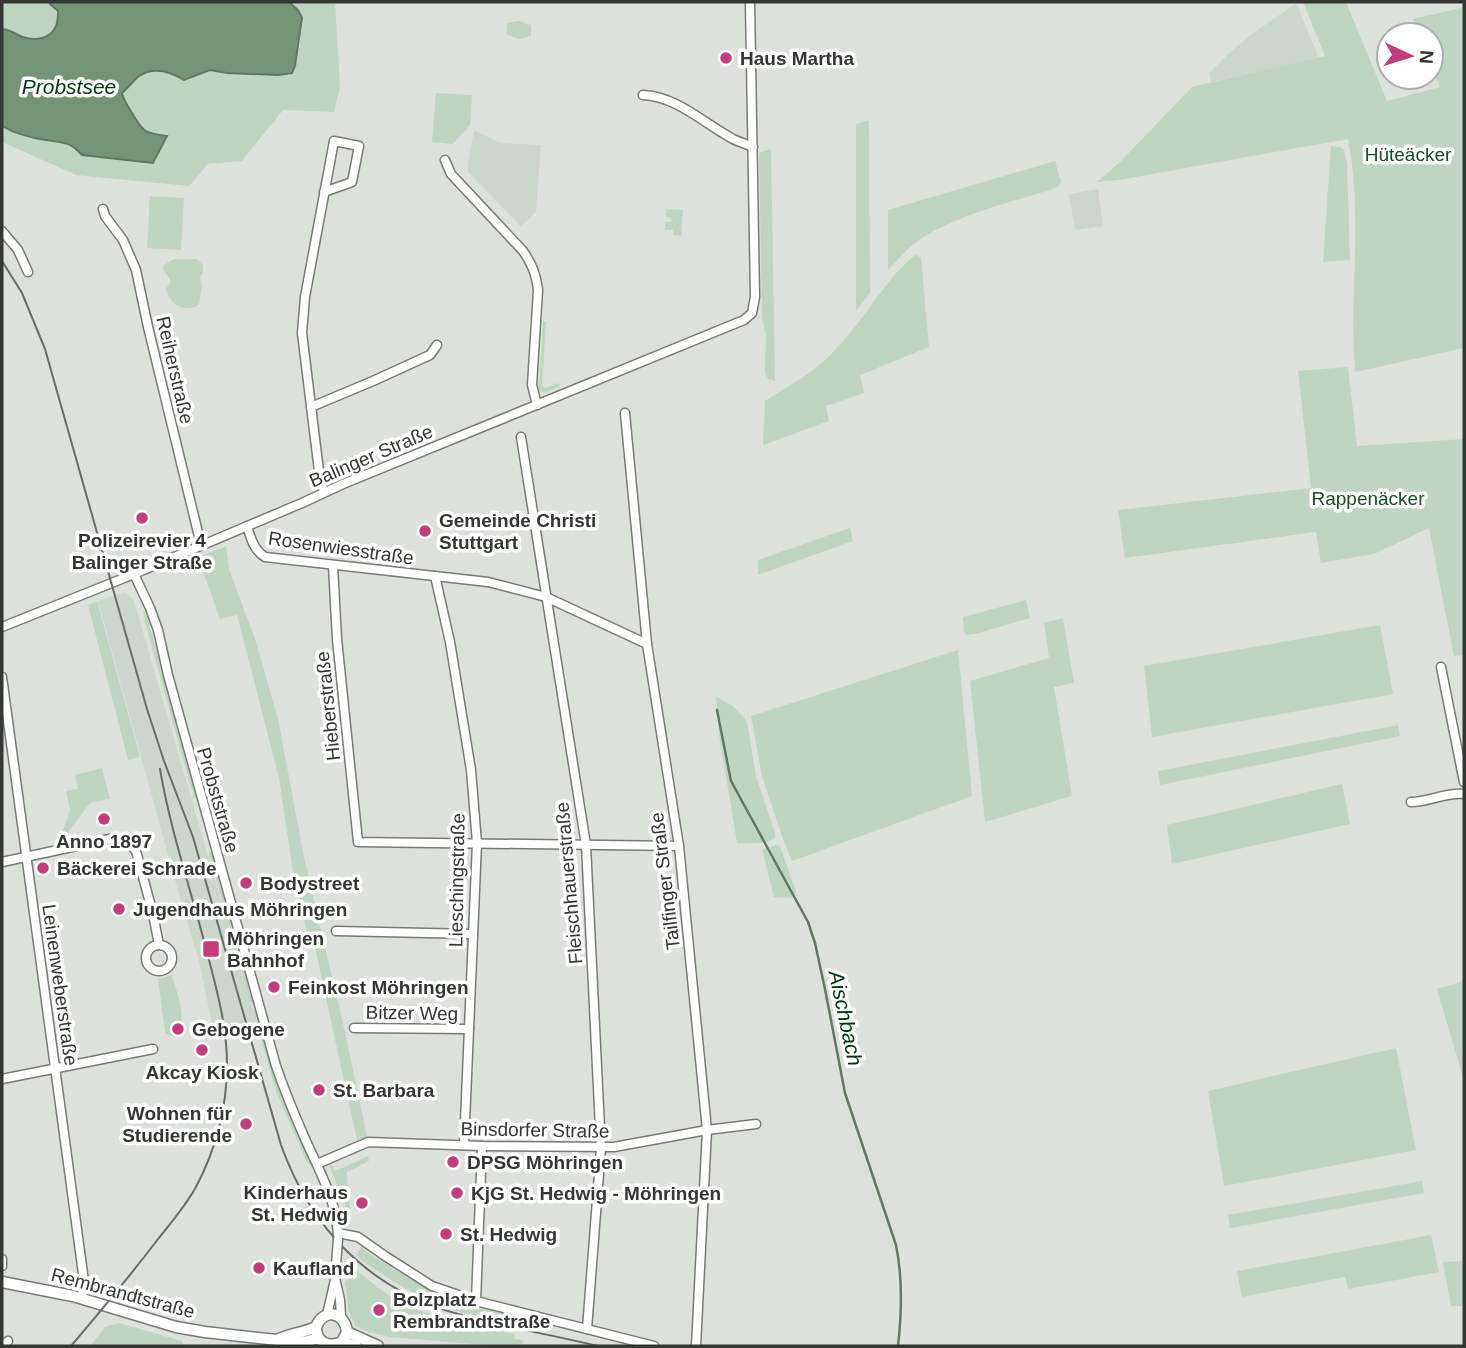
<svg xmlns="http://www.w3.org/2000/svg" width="1466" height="1348" font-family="Arial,sans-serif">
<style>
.built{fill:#ccd7cc}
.green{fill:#c0d5c1}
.water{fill:#759477;stroke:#627863;stroke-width:2}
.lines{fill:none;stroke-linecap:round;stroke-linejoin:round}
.stream{stroke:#627863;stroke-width:2.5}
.minor-casing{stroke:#777c77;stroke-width:11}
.tertiary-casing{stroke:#777c77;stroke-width:13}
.minor{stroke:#fff;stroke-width:8}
.tertiary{stroke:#fff;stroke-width:10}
.tram{stroke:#6a6d6a;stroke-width:2}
.minor-bridge-casing{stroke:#777c77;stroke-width:11;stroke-linecap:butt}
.minor-bridge{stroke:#fff;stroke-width:8}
.poi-dot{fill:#c43c7a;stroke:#fff;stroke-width:2.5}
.labels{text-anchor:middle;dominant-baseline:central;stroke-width:7;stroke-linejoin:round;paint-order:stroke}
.poi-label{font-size:19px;font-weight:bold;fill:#353735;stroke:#fff;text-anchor:start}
.park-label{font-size:19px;fill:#1b4b22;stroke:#fff}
.street-label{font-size:19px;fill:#353735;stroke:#fff}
.water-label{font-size:21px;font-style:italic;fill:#01350c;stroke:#fff}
</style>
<rect width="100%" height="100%" fill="#dce1dc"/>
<!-- built -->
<g class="built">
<polygon points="1296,3 1319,58 1211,82 1209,73 1228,54 1248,37"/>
<polygon points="474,130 500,143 541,145 536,212 521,226 468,172 468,164"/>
<polygon points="1098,189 1103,226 1075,230 1069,194"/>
<polygon points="125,592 134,601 256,1021 215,1031 214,1024 212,1024 199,961 180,898 98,601"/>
</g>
<!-- green -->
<g class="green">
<path d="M 2,2 L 52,2 L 51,4 L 58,11 L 56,27 C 32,50 27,32 2,29 Z"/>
<path d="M 289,2 L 335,2 L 340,86 L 334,112 L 283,110 L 242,161 L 208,164 L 189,186 L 76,175 L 2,142 L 2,126 C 14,133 32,138 46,140 C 64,143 69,141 82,155 L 153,134 L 139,127 L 124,101 L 122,92 C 129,88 133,80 140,76 C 154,66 171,72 184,80 L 210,70 L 227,73 L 278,75 L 292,73 C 297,64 304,24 301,15 C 299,9 294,6 289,2 Z"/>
<path d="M 1303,2 L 1346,2 L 1387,101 L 1440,87 L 1431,65 L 1431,35 L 1419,35 L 1413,19 L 1464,7 L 1464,348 L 1355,372 C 1349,294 1363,217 1348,139 L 1119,180 L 1097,182 L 1120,162 L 1192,87 L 1325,56 Z"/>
<polygon points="519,21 531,25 531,36 519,39 506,34 507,23"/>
<polygon points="436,93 472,95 470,125 453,144 432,142"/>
<polygon points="869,120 870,293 856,311 856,124"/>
<polygon points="1331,146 1340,147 1344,150 1347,163 1350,260 1323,262"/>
<polygon points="771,149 775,381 768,379 765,373 766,334 762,318 759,153"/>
<path d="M 1055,161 L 1061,182 L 1056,188 C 1013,202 951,216 915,243 C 905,251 897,261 888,270 L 888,210 Z"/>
<polygon points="150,196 184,198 181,250 147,248"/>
<polygon points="666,209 683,210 681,236 673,235 673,230 665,230 665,222 671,222 671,218 666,217"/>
<path d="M 915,255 L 921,257 L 929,347 L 860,375 L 864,393 L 826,406 L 829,421 L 763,445 L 765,401 C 785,388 806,377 824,361 C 834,352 844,340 853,329 C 873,305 890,275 915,255 Z"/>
<path d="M 174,259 L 196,259 L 203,265 L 203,273 L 200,277 L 202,285 L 199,305 C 184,313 170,305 166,289 L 171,281 L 163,269 L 164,265 Z"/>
<polygon points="546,321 542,386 545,388 558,383 561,386 544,393 540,391 539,388 543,322"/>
<polygon points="1348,367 1357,446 1464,439 1464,655 1454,656 1429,528 1374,554 1321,563 1316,532 1125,558 1118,510 1311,488 1298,371"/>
<polygon points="850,528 853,541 758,575 758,560"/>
<polygon points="226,546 229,569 256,642 278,719 304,857 345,1032 367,1137 357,1140 312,934 307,933 292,866 279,778 237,615 220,619 198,557"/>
<polygon points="1026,600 1030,618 975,634 966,635 964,632 963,617"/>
<polygon points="97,601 140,757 128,760 88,605"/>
<polygon points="143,609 148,620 197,796 194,799 145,622"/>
<polygon points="1063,618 1074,683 1054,687 1072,796 985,822 970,681 1049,658 1044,623"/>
<polygon points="1380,625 1393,694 1152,737 1144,666"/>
<polygon points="958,650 972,796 792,861 783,839 762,776 751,716"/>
<polygon points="716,696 734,707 746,720 748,727 756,776 775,833 775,838 767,842 757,843 737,843 719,734"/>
<polygon points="1398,725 1400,736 1160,785 1158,771"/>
<polygon points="102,768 110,799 90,803 63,839 60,840 70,810 66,791 78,789 75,775"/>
<polygon points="1342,784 1350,824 1172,864 1167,825"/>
<polygon points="777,845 780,846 796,892 791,898 774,897 762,850"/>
<polygon points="212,850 254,1003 250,1001 209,854"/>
<path d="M 172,975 C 177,993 187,1017 178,1034 C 173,1036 169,1037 165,1032 L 158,979 Z"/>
<polygon points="1464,981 1464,1081 1437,989"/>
<polygon points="255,1009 280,1093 311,1164 307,1163 277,1094 253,1012"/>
<polygon points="1396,1048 1416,1150 1224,1186 1208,1091"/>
<polygon points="368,1156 369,1161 347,1172 351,1227 349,1227 345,1204 329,1165 331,1164 335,1171"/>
<polygon points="1422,1181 1424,1193 1230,1228 1228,1215"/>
<polygon points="1431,1235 1439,1272 1348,1289 1345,1277 1242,1297 1237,1271"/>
<path d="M 361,1246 L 371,1255 L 437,1295 L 529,1319 L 524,1327 C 500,1321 476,1317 453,1310 C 417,1298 386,1278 356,1256 Z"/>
<polygon points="1464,1261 1464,1306 1451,1306 1443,1262"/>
<path d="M 353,1268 C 367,1278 381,1291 396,1300 C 433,1319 475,1326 515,1334 L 515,1339 L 523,1340 L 522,1346 L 496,1346 L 390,1337 L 368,1332 L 356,1326 L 349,1313 L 345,1283 Z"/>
<polygon points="119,1323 182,1341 184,1345 90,1346 105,1327"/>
</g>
<!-- water -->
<path class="water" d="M 52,2 L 289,2 L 298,10 L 302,18 L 295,66 L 292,73 L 278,75 L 227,73 L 210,70 L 184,80 C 171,72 154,66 139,76 C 133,81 128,88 122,93 C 124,101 127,105 132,113 C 143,132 144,133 167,136 L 153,163 L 82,155 C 69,141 64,143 46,140 C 32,138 14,133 2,126 L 2,29 C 12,30 15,34 23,37 C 35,41 49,39 55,28 C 58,24 58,16 58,11 L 50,4 Z"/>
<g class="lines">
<!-- stream -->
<path class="stream" d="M 717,710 L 731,781 L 808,922 L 815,943 L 825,989 L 845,1093 L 896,1245 C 903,1279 902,1311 898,1346"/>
<!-- minor casing -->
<g class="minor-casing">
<g id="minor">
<path d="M 643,95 C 676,96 705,124 733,139 C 739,142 747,144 753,147"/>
<path d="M 445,160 L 451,174 L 523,251 C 532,264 536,274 538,290 L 532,385 L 537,405"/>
<polyline points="103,209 105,216 123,240 136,270 148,327 201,545"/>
<polyline points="2,231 18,250 28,272"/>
<polyline points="311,407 373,381 430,355 437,345"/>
<polyline points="625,413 647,644 679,846 707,1130 696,1346"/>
<polyline points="521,437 586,845 601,1148 587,1329"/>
<polyline points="324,492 319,471 302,333 305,297 334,141 359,146 352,182 324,192"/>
<path d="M 247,526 C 251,539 254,550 265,557 L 488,582 L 546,597 L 647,644"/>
<polyline points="333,566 337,639 358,842 679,846"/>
<path d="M 134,574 L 150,608 L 158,630 L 168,675 L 276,1066 C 285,1092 295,1116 306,1141 C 320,1172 338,1204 338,1239"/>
<polyline points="435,576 450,642 471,770 477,843 464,1145"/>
<polyline points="2,627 134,574 302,503 343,484 744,320 752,313 755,297 750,2"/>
<polyline points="1441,667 1464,782"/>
<polyline points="2,677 84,1281 82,1299"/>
<path d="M 1411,802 C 1429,802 1446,792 1464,794"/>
<polyline points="2,862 114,838 127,841 136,851 153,914 159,945"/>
<polyline points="336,931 473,934"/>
<circle cx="159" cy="958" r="13"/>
<polyline points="354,1028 469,1029"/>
<polyline points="2,1079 153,1049"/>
<polyline points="317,1164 368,1142 482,1146 614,1147 707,1130 756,1124"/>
<polyline points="338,1233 358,1237 385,1256 432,1286 476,1301 654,1346"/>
<polyline points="2,1259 2,1266"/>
<polyline points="335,1278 340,1300 341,1317"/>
<polyline points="476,1301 482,1146"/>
<polyline points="327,1315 335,1280"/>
<polyline points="2,1345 8,1341"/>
</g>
</g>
<!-- tertiary casing -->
<g class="tertiary-casing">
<g id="tertiary">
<path d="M 2,1282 L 73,1296 L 176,1327 L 205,1332 L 277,1340 C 291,1344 305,1343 318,1338"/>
<polyline points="347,1332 378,1346"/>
<path d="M 277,1340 C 289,1334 303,1333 316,1327 C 323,1308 345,1311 347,1332 L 342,1342 C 329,1348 316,1343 316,1327"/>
<polyline points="342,1342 356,1346"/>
</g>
</g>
<!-- minor -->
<use href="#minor" class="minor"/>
<!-- tertiary -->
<use href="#tertiary" class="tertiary"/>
<!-- tram -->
<g class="tram">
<path d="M 2,261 L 22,293 L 45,349 L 147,709 L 164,761 L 193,837 L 281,1145 C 311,1229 370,1290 458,1314 C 504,1327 552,1335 598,1346"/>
<path d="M 71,1346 C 100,1312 128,1278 155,1243 C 169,1225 185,1207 196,1187 C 216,1149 227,1107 227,1064 C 227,1029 218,994 209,960 C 193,896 171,834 160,769"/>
</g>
<!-- minor-bridge casing -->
<g class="minor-bridge-casing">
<polyline id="minor-bridge" points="335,1277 338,1239"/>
</g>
<!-- minor-bridge -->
<use href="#minor-bridge" class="minor-bridge"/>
</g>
<!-- markers -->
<g class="poi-dot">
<circle cx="726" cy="58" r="7"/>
<circle cx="142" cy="518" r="7"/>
<circle cx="425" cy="531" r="7"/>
<circle cx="104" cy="819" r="7"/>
<circle cx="43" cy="868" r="7"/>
<circle cx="246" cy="883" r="7"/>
<circle cx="119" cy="909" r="7"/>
<rect x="202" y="940" width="18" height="18" rx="3.5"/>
<circle cx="274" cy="987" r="7"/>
<circle cx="178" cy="1029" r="7"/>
<circle cx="202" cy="1050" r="7"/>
<circle cx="319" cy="1090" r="7"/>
<circle cx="246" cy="1124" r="7"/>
<circle cx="453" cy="1162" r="7"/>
<circle cx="457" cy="1193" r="7"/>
<circle cx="362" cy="1203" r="7"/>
<circle cx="446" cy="1234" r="7"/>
<circle cx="259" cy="1268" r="7"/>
<circle cx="379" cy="1310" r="7"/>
</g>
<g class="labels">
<!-- poi labels -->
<g class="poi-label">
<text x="740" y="58">Haus Martha</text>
<text x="439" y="520">Gemeinde Christi<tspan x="439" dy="22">Stuttgart</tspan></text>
<text x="142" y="540" text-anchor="middle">Polizeirevier 4<tspan x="142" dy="22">Balinger Straße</tspan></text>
<text x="104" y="841" text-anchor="middle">Anno 1897</text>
<text x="57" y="868">Bäckerei Schrade</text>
<text x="260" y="883">Bodystreet</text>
<text x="133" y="909">Jugendhaus Möhringen</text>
<text x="227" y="938">Möhringen<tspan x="227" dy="22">Bahnhof</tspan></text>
<text x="288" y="987">Feinkost Möhringen</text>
<text x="192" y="1029">Gebogene</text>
<text x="202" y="1072" text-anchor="middle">Akcay Kiosk</text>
<text x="333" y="1090">St. Barbara</text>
<text x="232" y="1113" text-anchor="end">Wohnen für<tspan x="232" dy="22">Studierende</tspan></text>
<text x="467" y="1162">DPSG Möhringen</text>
<text x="348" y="1192" text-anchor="end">Kinderhaus<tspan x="348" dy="22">St. Hedwig</tspan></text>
<text x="471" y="1193">KjG St. Hedwig - Möhringen</text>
<text x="460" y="1234">St. Hedwig</text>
<text x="273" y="1268">Kaufland</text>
<text x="393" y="1299">Bolzplatz<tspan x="393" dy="22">Rembrandtstraße</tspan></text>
</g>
<!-- park labels -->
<g class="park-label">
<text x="1408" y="154">Hüteäcker</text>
<text x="1368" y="498">Rappenäcker</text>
</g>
<!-- street labels -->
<g class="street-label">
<text transform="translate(175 370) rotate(77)">Reiherstraße</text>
<text transform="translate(371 456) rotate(-23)">Balinger Straße</text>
<text transform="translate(341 548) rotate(8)">Rosenwiesstraße</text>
<text transform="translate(328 706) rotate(-96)">Hieberstraße</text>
<text transform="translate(218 800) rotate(74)">Probststraße</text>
<text transform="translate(457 880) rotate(-89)">Lieschingstraße</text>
<text transform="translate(665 881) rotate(-97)">Tailfinger Straße</text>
<text transform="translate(569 883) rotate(-95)">Fleischhauerstraße</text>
<text transform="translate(60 985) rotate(82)">Leinenweberstraße</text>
<text transform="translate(412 1013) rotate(1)">Bitzer Weg</text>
<text transform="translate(535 1130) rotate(1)">Binsdorfer Straße</text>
<text transform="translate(123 1293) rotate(15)">Rembrandtstraße</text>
</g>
<!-- water labels -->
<g class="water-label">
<text x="69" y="86">Probstsee</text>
<text transform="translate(846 1018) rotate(78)">Aischbach</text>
</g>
</g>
<!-- border -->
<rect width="1466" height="1348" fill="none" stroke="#353735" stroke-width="7"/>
<!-- north arrow -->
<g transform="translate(1410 56) rotate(94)"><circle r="33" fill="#ffffff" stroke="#aeafae" stroke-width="2"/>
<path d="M0-5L12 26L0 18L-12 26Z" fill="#c43c7a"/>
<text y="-10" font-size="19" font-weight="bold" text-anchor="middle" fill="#353735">N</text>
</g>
</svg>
